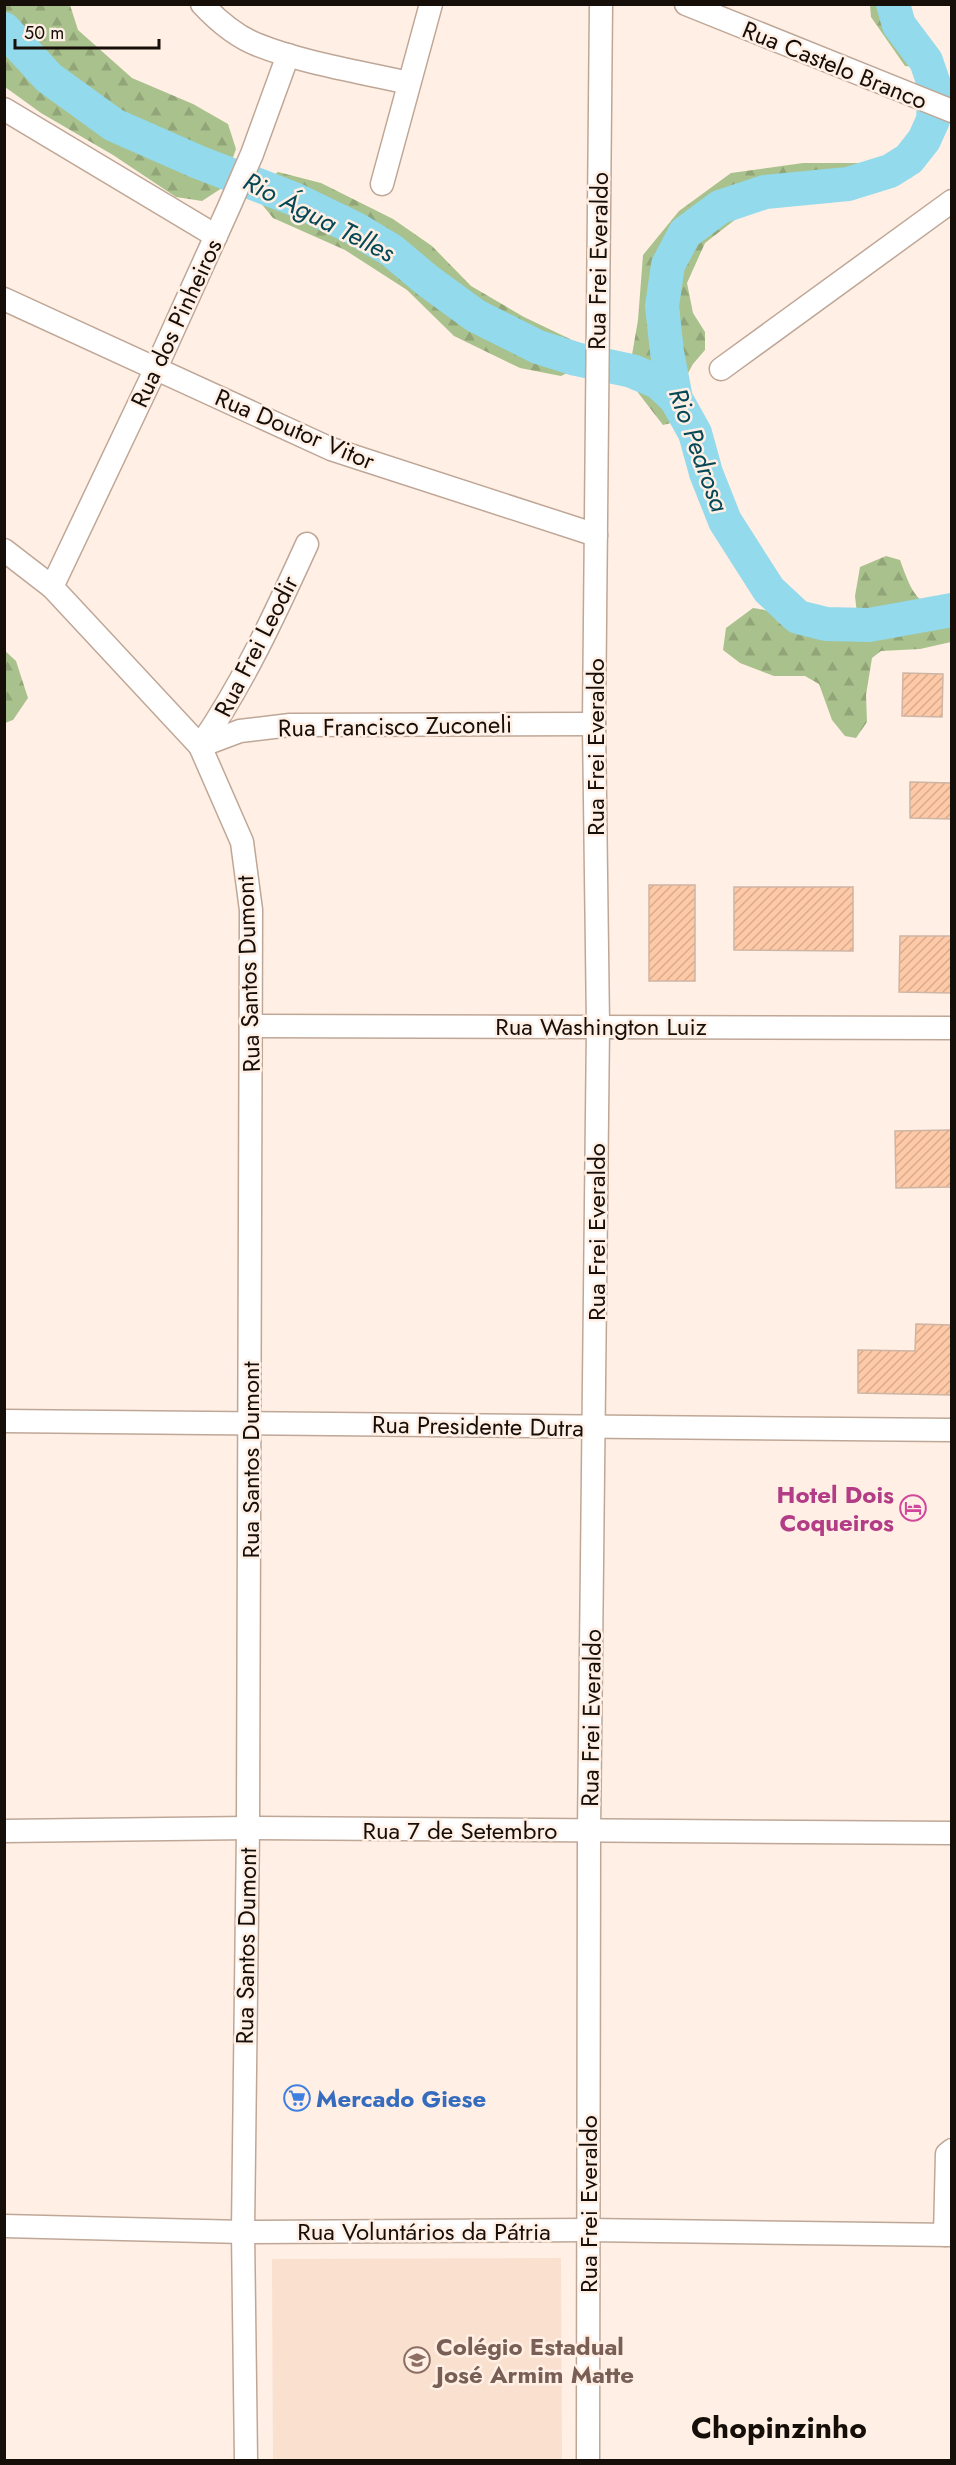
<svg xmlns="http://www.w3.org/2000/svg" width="956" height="2465" font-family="Jost,sans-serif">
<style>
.built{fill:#fae0cf}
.forest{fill:url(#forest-firs)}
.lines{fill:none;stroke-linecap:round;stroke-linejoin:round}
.river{stroke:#92daec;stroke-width:34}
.building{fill:url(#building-hatch);stroke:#ceb5a4;stroke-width:1.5}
.minor-casing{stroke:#bfa797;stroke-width:25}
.minor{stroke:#fff;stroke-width:22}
.labels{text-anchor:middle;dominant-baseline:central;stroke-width:5;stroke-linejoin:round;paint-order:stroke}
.street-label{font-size:24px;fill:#160e08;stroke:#ffefe4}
.hotel-label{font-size:24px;font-weight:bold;fill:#b23c85;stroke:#ffefe4;text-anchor:end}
.shop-label{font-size:24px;font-weight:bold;fill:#366cbe;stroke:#ffefe4;text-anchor:start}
.education-label{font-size:24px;font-weight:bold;fill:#785e54;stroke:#ffefe4;text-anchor:start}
.water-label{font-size:26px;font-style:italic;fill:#054855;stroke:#ffefe4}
.district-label{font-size:30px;font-weight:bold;fill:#160e08;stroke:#ffefe4}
</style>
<defs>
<pattern id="forest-firs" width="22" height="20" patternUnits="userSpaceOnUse" patternTransform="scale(1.5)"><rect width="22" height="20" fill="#a9c18d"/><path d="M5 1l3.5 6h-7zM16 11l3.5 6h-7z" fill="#91a578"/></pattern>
<pattern id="building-hatch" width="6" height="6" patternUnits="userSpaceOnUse" patternTransform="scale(1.5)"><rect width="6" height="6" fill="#fec9a7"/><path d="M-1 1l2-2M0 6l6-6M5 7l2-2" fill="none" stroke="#d9ab8e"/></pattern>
</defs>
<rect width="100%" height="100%" fill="#ffefe4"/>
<!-- built -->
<polygon class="built" points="561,2258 562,2460 273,2460 272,2259"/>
<!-- forest -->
<g class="forest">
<polygon points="5,4 70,5 78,30 132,78 193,104 228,124 236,149 222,188 202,201 176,197 113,155 41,113 5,87"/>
<polygon points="870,5 907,5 909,10 928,43 931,60 917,67 905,66 871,17"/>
<polygon points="903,155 914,159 915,164 912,177 885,189 811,203 754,205 705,243 687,283 693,313 705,332 705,350 693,364 682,384 675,422 663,425 636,390 632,355 638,320 643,255 679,211 731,173 803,163 882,163"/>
<polygon points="278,172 321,183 393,219 432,246 471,286 524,317 570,339 578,355 575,369 561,376 520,368 454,336 407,290 345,250 273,218 260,202 266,181"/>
<path d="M 886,556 L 900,560 C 913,596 916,602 951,617 L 951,642 L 920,649 L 881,651 L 872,658 L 866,695 L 867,722 L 856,738 L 845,736 L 832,720 L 819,684 L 805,676 L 774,676 L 740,663 L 723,650 L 726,628 L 753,608 C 777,611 769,617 785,627 C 807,640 823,636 847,633 L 857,614 L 855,596 L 860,567 Z"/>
<polygon points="4,650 16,661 28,698 13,720 5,723"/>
</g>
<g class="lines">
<!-- river -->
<g class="river">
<polyline points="893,4 899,25 926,61 935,87 933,120 924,140 909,159 890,171 848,184 765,192 720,207 685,233 668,265 662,306 667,352 676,399 695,433 706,473 725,521 769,590 798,617 826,624 869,625 952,610"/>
<polyline points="4,29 49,78 114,125 198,162 294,199 356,229 391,250 428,281 476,316 538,347 576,359 632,371 658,382 676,399"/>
</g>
</g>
<!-- building -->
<g class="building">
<polygon points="903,673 943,674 942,717 902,716"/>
<polygon points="910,782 951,783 951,819 910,818"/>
<rect x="649" y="885" width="46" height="96"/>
<polygon points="734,887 853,887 853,951 734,950"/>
<polygon points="900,936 951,936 951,993 899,992"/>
<polygon points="951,1130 951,1187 896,1188 895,1131"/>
<polygon points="916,1324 951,1325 951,1395 858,1393 858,1350 915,1351"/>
</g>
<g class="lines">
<!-- minor casing -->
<g class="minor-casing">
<g id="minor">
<path d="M 202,4 C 217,20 237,37 258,45 C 303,63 361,72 409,83"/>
<polyline points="686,4 952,111"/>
<polyline points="4,109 216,236"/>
<polyline points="382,184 431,4"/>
<polyline points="4,299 331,449 596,535"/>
<polyline points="721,369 952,201"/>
<polyline points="4,550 52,587 200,746 242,842 251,910 248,1828 243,2232 246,2460"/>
<polyline points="52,587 156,368 229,207 252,154 288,55"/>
<polyline points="200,746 240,731 290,725 594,724"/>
<path d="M 200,746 C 244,682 275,614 307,544"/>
<polyline points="251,1026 952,1028"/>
<polyline points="4,1421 952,1430"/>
<polyline points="4,1831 248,1828 952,1833"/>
<polyline points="4,2226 243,2232 588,2230 952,2235"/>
<polyline points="945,2235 947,2154 952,2150"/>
<polyline points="588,2460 589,1831 598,1026 594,724 601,4"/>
</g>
</g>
<!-- minor -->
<use href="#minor" class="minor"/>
</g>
<!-- icons -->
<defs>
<g id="hotel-ring" transform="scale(1.35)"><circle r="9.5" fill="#ffefe4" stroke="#d1479c" stroke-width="1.5"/><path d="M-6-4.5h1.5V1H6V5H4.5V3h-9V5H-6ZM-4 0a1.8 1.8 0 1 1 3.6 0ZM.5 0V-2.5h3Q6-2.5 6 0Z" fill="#d1479c"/></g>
<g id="supermarket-ring" transform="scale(1.35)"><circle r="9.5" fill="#ffefe4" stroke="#3f7fe0" stroke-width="1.5"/><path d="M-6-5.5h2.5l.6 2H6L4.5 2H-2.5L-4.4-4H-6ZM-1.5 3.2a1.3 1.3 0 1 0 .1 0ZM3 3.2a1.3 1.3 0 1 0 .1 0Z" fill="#3f7fe0"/></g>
<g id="school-ring" transform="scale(1.35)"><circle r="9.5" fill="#ffefe4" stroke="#8d6e63" stroke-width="1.5"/><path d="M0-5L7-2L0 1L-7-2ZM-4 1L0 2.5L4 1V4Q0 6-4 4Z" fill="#8d6e63"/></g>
</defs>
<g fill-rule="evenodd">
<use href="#hotel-ring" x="913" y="1508"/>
<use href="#supermarket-ring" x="297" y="2098"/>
<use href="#school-ring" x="417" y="2360"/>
</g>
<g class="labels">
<!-- street labels -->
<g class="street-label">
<text transform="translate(835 65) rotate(22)">Rua Castelo Branco</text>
<text transform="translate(598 261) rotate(-89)">Rua Frei Everaldo</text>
<text transform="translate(176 323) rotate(-65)">Rua dos Pinheiros</text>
<text transform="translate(295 429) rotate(23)">Rua Doutor Vitor</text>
<text transform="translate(256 646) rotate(-63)">Rua Frei Leodir</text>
<text transform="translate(395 726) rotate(-1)">Rua Francisco Zuconeli</text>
<text transform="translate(595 747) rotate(-90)">Rua Frei Everaldo</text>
<text transform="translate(248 974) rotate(-92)">Rua Santos Dumont</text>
<text x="601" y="1026">Rua Washington Luiz</text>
<text transform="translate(596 1232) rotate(-90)">Rua Frei Everaldo</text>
<text transform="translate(478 1426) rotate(1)">Rua Presidente Dutra</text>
<text transform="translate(250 1460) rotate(-90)">Rua Santos Dumont</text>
<text transform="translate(591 1718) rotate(-89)">Rua Frei Everaldo</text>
<text x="460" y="1830">Rua 7 de Setembro</text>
<text transform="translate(246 1946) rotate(-89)">Rua Santos Dumont</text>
<text transform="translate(588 2204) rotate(-90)">Rua Frei Everaldo</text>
<text x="424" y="2231">Rua Voluntários da Pátria</text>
</g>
<!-- hotel labels -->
<g class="hotel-label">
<text x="894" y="1494">Hotel Dois<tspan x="894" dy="28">Coqueiros</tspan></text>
</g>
<!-- shop labels -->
<g class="shop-label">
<text x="316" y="2098">Mercado Giese</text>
</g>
<!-- education labels -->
<g class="education-label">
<text x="436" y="2346">Colégio Estadual<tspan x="436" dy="28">José Armim Matte</tspan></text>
</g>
<!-- water labels -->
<g class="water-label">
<text transform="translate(319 217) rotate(27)">Rio Água Telles</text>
<text transform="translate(699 450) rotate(70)">Rio Pedrosa</text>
</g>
<!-- district labels -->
<g class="district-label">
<text x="779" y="2427">Chopinzinho</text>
</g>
</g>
<!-- border -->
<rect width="956" height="2465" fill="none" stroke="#160e08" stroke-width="12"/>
<!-- scale -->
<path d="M15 39v9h144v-9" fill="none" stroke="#160e08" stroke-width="3"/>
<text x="24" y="39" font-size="18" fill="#160e08" stroke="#ffefe4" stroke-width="4.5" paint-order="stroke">50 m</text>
</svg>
